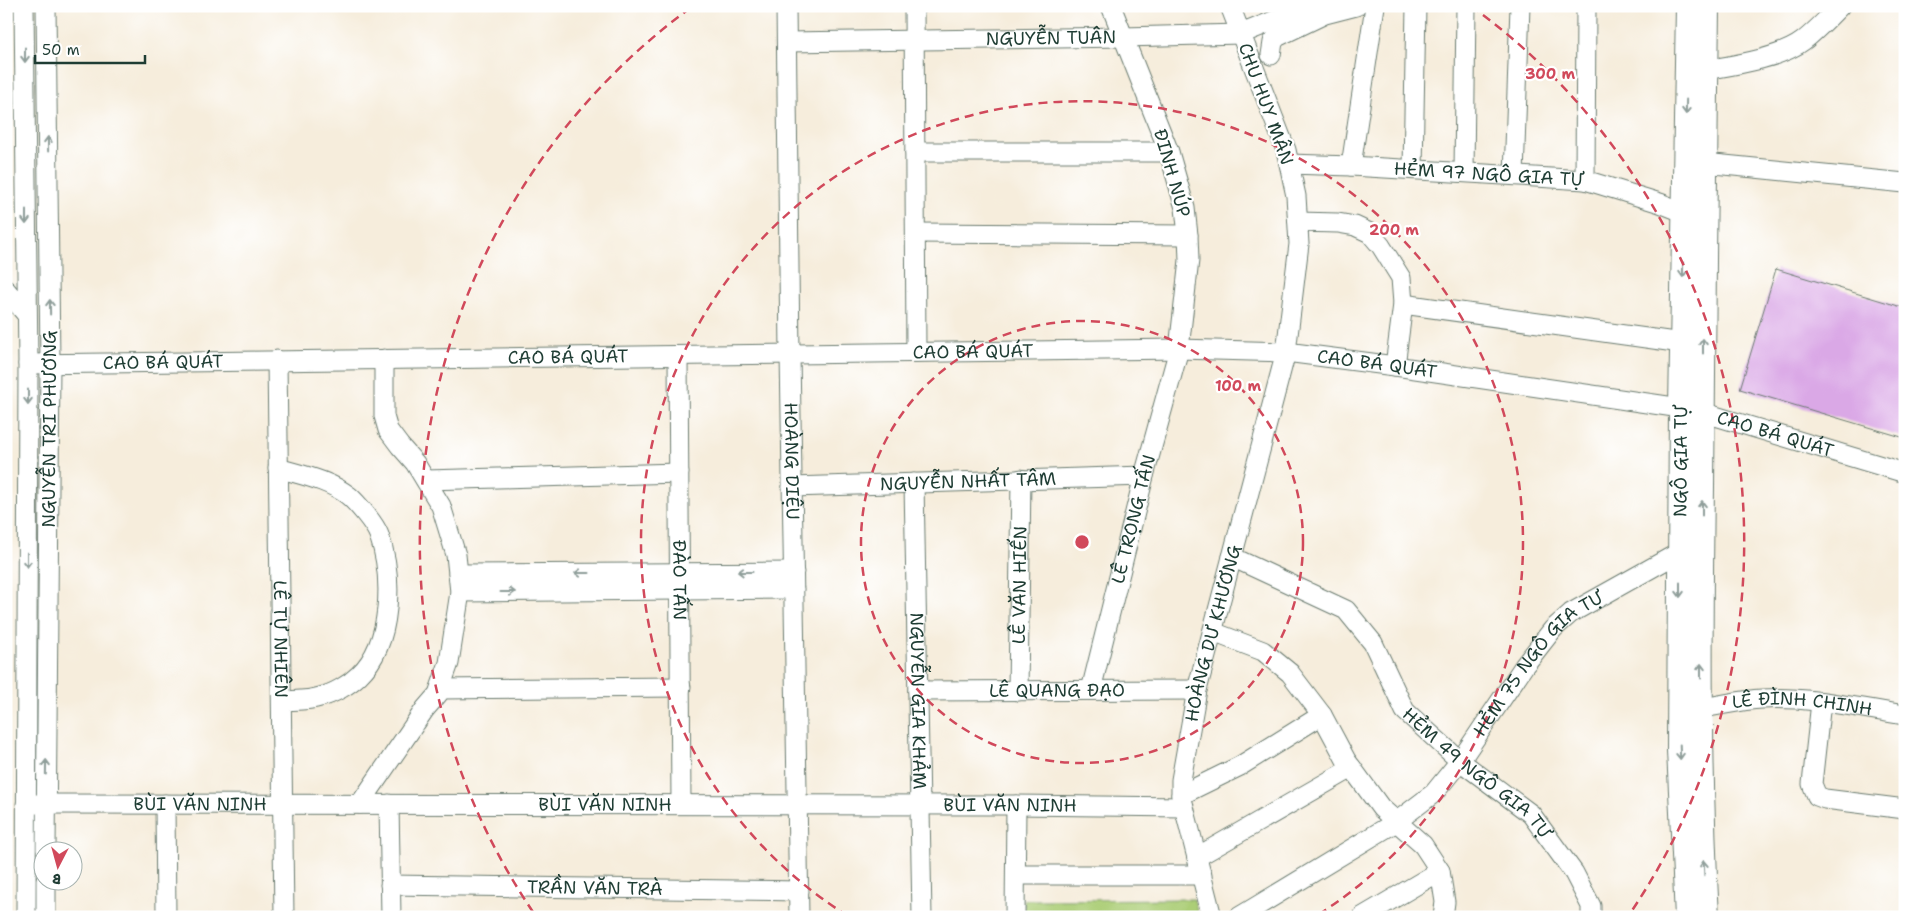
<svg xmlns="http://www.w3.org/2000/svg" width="1911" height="923" font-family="'Shantell Sans',sans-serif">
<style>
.green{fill:#acce77;stroke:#668656}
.building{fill:#daa8e6}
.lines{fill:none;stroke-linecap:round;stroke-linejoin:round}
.minor-casing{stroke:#6a7b6f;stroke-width:21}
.major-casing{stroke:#6a7b6f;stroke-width:26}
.minor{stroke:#fff;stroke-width:19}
.major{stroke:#fff;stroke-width:24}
.oneway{stroke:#8f9e9a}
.ring{fill:none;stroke:#d1495b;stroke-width:2.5;stroke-dasharray:9 6}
.labels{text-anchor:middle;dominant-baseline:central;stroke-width:4.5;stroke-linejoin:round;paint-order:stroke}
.street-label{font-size:18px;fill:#1f3d34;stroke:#fff}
.centre{fill:#d1495b;stroke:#fff;stroke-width:2.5}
.ring-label{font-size:15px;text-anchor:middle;font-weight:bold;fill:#d1495b;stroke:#fff;stroke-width:4.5;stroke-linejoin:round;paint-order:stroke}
</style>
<rect width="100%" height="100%" fill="#fff"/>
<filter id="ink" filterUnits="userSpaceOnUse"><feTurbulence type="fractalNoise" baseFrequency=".02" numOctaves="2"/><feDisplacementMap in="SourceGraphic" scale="10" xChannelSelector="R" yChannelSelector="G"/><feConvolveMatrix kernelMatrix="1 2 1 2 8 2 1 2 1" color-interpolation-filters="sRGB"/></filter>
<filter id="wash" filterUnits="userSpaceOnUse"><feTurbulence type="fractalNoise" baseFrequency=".0096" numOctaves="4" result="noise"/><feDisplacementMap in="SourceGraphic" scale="20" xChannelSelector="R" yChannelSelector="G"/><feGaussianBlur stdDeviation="1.12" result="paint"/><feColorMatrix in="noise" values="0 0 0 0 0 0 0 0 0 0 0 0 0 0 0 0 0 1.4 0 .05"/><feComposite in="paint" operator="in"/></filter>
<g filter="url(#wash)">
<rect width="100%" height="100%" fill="#f6eddc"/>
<!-- green -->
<polygon class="green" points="1194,899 1199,917 1024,917 1024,900"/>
<g id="blocks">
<!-- building -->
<polygon class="building" points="1776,269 1905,308 1905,438 1740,389"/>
</g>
</g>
<g filter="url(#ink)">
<use href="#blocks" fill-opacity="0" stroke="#6a7b6f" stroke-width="1"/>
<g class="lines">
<!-- minor casing -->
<g class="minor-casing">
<g id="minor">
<polyline points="24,6 28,364 26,917"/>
<path id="s1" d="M 786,6 L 790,354 L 799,917"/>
<polyline points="914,6 916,352"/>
<path id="s2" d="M 787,42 L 1123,37 L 1241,34 L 1310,6"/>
<polyline points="1271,55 1273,42 1277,37 1325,14 1356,6"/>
<path d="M 1706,70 C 1734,65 1781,58 1803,41 C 1816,31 1828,18 1840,6"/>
<polyline points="915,152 1169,152"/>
<polyline points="1704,163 1905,183"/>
<path id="s3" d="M 1289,164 L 1351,166 L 1585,180 L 1660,203 L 1685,213"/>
<polyline points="1351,166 1375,6"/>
<polyline points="1413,169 1416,6"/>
<polyline points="1464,172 1466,6"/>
<polyline points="1514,175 1520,6"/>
<polyline points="1585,180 1586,6"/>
<polyline points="1298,222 1338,223 1355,226 1370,233 1381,246 1401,278 1403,304 1395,366"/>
<polyline points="916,233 1188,235"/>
<polyline points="6,290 26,314"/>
<polyline points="1403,304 1682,343"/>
<path id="s4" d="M 678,356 L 681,804"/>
<path id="s5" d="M 277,360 L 284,917"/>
<path id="s6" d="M 28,364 L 1179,349 L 1286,352 L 1395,366 L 1681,408 L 1702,412 L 1905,473"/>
<path d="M 278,468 C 301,475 329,480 349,496 C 357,503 375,524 379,535 C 393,576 393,643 359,675 C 349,685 333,694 320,697 C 308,701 294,700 282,701"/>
<polyline points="426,480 679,473"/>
<path id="s7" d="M 914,483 L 922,917"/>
<path id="s8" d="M 792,487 L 1144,476"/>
<path id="s9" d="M 1232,557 L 1346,610 L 1373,643 L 1405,711 L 1460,761 L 1531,814 L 1574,873 L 1591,906 L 1591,917"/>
<polyline points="458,574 794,572"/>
<polyline points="460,592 794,589"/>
<polyline points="1213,632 1263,651 1290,673 1322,715 1346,760 1381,808 1423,845 1440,871 1445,902 1443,917"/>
<polyline points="440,689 681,687"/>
<path id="s10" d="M 1091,690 L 1144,476 L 1179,349 L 1189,260 L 1188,235 L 1185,208 L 1169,152 L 1111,6"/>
<path id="s11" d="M 918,691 L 1197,690"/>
<path id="s12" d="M 1018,691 L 1021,479"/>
<polyline points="1821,702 1812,784 1817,796 1825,799 1905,809"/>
<path id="s13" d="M 1701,708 C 1722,705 1742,700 1762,699 C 1809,696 1859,708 1905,715"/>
<polyline points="1181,795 1240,766 1322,715"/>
<path id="s14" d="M 26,804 L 1016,805 L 1184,807"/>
<polyline points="165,804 166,917"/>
<polyline points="360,804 425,709 438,694 449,663 460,592 456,555 441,506 415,463 400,446 388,430 384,416 384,359"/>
<polyline points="389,804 391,917"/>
<path id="s15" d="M 46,850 L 50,363 L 46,6"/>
<polyline points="1197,857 1352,768"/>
<polyline points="1016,875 1202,875"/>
<polyline points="46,880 46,917"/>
<path id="s16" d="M 390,885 L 799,891"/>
<polyline points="1015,917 1016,805"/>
<path id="s17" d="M 1212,917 L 1181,795 L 1181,780 L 1197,690 L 1286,352 L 1299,244 L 1296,196 L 1286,150 L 1230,6"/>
<path id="s18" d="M 1239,917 L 1396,822 L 1434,793 L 1460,761 L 1524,666 L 1553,629 L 1571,613 L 1680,552"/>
<polyline points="1362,917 1440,871"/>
</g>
</g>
<!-- major casing -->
<g class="major-casing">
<g id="major">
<path id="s19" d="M 1687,917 L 1679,750 L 1681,408 L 1688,6"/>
<path d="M 1707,917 C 1699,774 1700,630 1702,487 C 1703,327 1705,166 1707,6"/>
</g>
</g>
<!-- minor -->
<use href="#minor" class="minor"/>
<!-- major -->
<use href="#major" class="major"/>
</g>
<!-- one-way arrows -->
<defs><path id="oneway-shaft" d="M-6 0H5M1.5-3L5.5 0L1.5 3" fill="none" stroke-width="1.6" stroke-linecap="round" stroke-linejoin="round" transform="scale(1.25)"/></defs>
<g class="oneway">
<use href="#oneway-shaft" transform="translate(25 55) rotate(90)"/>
<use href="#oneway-shaft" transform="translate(1686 107) rotate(91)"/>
<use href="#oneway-shaft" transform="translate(48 144) rotate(-91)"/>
<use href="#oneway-shaft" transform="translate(26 217) rotate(90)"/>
<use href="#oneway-shaft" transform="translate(1683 270) rotate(91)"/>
<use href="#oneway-shaft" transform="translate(50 307) rotate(-91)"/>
<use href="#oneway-shaft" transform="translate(1703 346) rotate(-90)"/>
<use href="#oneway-shaft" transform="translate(28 397) rotate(90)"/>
<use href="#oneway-shaft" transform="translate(1702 508) rotate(-90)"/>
<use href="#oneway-shaft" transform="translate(27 560) rotate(90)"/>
<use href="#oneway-shaft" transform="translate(745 572) rotate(180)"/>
<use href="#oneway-shaft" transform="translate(582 573) rotate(180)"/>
<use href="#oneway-shaft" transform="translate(1680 590) rotate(90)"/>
<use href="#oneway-shaft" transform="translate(508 592)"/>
<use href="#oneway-shaft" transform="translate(1701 671) rotate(-90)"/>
<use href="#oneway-shaft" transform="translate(1680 752) rotate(88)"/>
<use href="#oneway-shaft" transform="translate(46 767) rotate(-89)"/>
<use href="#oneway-shaft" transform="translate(1704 868) rotate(-93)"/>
</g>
</g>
<!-- distance rings -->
<g class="ring">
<circle cx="1082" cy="542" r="221"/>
<path d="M848 916A441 441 0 1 1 1316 916"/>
<path d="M533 912A662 662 0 0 1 693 6M1471 6A662 662 0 0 1 1631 912"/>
</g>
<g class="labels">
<!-- street labels -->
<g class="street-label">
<text stroke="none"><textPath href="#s2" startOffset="264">NGUYỄN TUÂN</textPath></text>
<text transform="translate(1266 104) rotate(70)">CHU HUY MÂN</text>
<text transform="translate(1172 173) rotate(74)">ĐINH NÚP</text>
<text stroke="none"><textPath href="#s3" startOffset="200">HẺM 97 NGÔ GIA TỰ</textPath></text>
<text stroke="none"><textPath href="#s6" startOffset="945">CAO BÁ QUÁT</textPath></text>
<text stroke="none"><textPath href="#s6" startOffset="540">CAO BÁ QUÁT</textPath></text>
<text stroke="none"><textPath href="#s6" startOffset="135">CAO BÁ QUÁT</textPath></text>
<text stroke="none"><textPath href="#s6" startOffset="1350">CAO BÁ QUÁT</textPath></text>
<text stroke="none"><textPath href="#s15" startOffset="421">NGUYỄN TRI PHƯƠNG</textPath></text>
<text stroke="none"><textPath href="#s6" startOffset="1755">CAO BÁ QUÁT</textPath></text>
<text stroke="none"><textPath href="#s1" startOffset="455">HOÀNG DIỆU</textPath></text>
<text stroke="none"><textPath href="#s19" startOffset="456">NGÔ GIA TỰ</textPath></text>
<text stroke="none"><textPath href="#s8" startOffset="176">NGUYỄN NHẤT TÂM</textPath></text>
<text stroke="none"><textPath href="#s10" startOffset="176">LÊ TRỌNG TẤN</textPath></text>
<text stroke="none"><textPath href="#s4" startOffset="224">ĐÀO TẤN</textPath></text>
<text stroke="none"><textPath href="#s12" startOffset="106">LÊ VĂN HIẾN</textPath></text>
<text stroke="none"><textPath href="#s17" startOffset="291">HOÀNG DƯ KHƯƠNG</textPath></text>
<text stroke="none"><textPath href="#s5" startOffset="279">LÊ TỰ NHIÊN</textPath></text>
<text stroke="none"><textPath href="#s18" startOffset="399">HẺM 75 NGÔ GIA TỰ</textPath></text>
<text stroke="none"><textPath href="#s11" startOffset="139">LÊ QUANG ĐẠO</textPath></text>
<text stroke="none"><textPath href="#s7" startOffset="218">NGUYỄN GIA KHẢM</textPath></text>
<text stroke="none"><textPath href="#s13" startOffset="102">LÊ ĐÌNH CHINH</textPath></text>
<text stroke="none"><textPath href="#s9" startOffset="339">HẺM 49 NGÔ GIA TỰ</textPath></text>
<text stroke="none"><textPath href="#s14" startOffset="174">BÙI VĂN NINH</textPath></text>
<text stroke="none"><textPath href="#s14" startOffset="579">BÙI VĂN NINH</textPath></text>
<text stroke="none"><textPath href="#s14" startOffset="984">BÙI VĂN NINH</textPath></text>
<text stroke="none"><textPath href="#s16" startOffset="205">TRẦN VĂN TRÀ</textPath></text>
</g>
</g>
<circle cx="1082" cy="542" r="8" class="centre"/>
<g class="ring-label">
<text x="1550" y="79">300 m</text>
<text x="1394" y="235">200 m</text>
<text x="1238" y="391">100 m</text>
</g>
<!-- margin -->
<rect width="1911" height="923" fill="none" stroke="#fff" stroke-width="25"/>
<!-- north arrow -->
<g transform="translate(58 866) rotate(186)"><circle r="24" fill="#ffffff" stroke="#a5b1ae"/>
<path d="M0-4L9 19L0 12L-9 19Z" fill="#d1495b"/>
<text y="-8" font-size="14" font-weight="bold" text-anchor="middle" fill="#1f3d34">B</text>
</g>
<!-- scale -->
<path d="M35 55v8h110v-8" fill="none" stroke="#1f3d34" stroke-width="2.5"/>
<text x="42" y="55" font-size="15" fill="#1f3d34" stroke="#ffffff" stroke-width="4" paint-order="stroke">50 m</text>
</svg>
